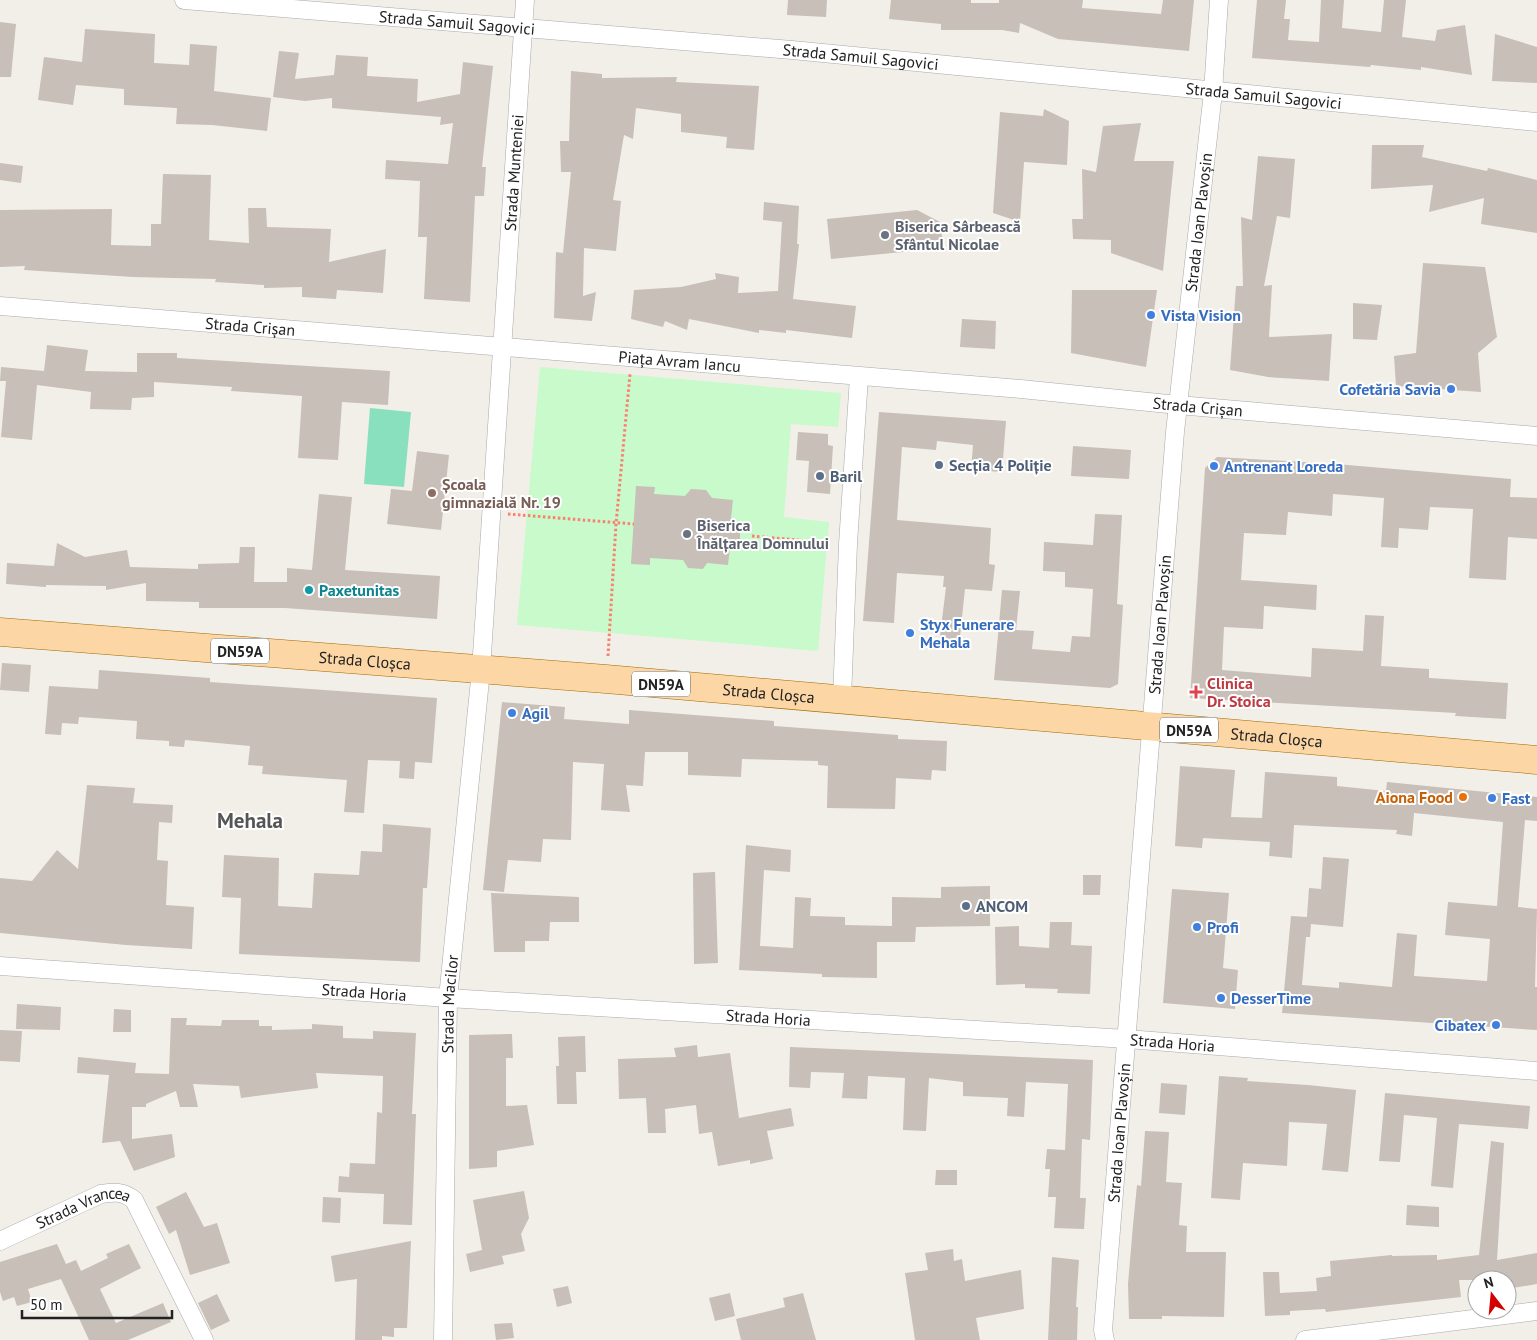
<svg xmlns="http://www.w3.org/2000/svg" width="1537" height="1340" font-family="'PT Sans',sans-serif">
<style>
.park{fill:#c8facc}
.pitch{fill:#88e0be}
.building{fill:#c7bfb8}
.lines{fill:none;stroke-linecap:round;stroke-linejoin:round}
.minor-casing{stroke:#a9a9a9;stroke-width:19}
.primary-casing{stroke:#a06b00;stroke-width:29}
.path{stroke:#fa8072;stroke-width:3;stroke-dasharray:2.5 2.5;stroke-linecap:butt}
.minor{stroke:#fff;stroke-width:18}
.primary{stroke:#fcd6a4;stroke-width:28}
.worship-dot{fill:#6b7280;stroke:#fff;stroke-width:2}
.shop-dot{fill:#3f7fe0;stroke:#fff;stroke-width:2}
.service-dot{fill:#5c6f8a;stroke:#fff;stroke-width:2}
.education-dot{fill:#8d6e63;stroke:#fff;stroke-width:2}
.culture-dot{fill:#0f9aa8;stroke:#fff;stroke-width:2}
.health-dot{fill:#e0444e;stroke:#fff;stroke-width:2}
.food-dot{fill:#e8710a;stroke:#fff;stroke-width:2}
.labels{text-anchor:middle;dominant-baseline:central;stroke-width:4;stroke-linejoin:round;paint-order:stroke}
.shield{fill:#fff;stroke:#646464;stroke-width:1}
.shield-label{font-size:15px;font-weight:bold;fill:#222}
.street-label{font-size:16px;fill:#222;stroke:#fff}
.worship-label{font-size:16px;font-weight:bold;fill:#5b616d;stroke:#fff;text-anchor:start}
.shop-label{font-size:16px;font-weight:bold;fill:#366cbe;stroke:#fff;text-anchor:start}
.service-label{font-size:16px;font-weight:bold;fill:#4e5e75;stroke:#fff;text-anchor:start}
.education-label{font-size:16px;font-weight:bold;fill:#785e54;stroke:#fff;text-anchor:start}
.culture-label{font-size:16px;font-weight:bold;fill:#0d838f;stroke:#fff;text-anchor:start}
.health-label{font-size:16px;font-weight:bold;fill:#be3a42;stroke:#fff;text-anchor:start}
.food-label{font-size:16px;font-weight:bold;fill:#c56008;stroke:#fff;text-anchor:end}
.district-label{font-size:21px;font-weight:bold;fill:#555;stroke:#fff}
</style>
<rect width="100%" height="100%" fill="#f2efe9"/>
<!-- park -->
<polygon class="park" points="540,367 841,393 838,427 791,424 784,517 829,522 818,651 517,625"/>
<!-- pitch -->
<polygon class="pitch" points="370,408 411,412 404,487 364,484"/>
<!-- building -->
<g class="building">
<polygon points="788,0 827,0 826,17 787,15"/>
<polygon points="891,0 971,0 971,3 999,3 999,0 1083,0 1082,8 1161,14 1163,0 1194,0 1189,51 1058,39 1020,23 1019,33 1002,30 941,30 941,24 889,19"/>
<polygon points="1257,0 1286,0 1284,19 1290,19 1288,40 1319,42 1321,0 1344,0 1342,28 1381,32 1384,0 1406,0 1402,37 1435,41 1437,30 1465,25 1472,75 1421,67 1421,70 1371,65 1370,67 1252,58"/>
<polygon points="0,22 16,24 11,77 0,77"/>
<polygon points="85,29 155,34 154,63 189,65 190,44 217,46 214,91 271,98 267,131 212,125 176,124 177,108 124,105 124,89 76,85 73,105 38,100 44,57 82,62"/>
<polygon points="1495,34 1537,47 1537,83 1492,81"/>
<polygon points="279,51 299,53 295,79 334,75 336,55 368,57 367,76 418,79 417,102 460,94 463,62 493,66 482,167 486,167 484,196 475,196 470,302 424,299 427,237 418,237 420,181 385,179 386,160 448,164 453,123 440,125 441,117 332,108 332,98 305,101 273,97"/>
<polygon points="571,71 602,74 602,78 677,77 676,82 759,86 754,150 726,148 727,137 681,132 681,114 636,108 633,139 624,135 613,200 621,201 616,251 584,248 583,296 596,292 592,321 554,318 556,252 563,253 571,172 561,172 560,141 569,141"/>
<polygon points="1044,109 1069,121 1067,165 1024,162 1020,222 993,213 1000,112 1043,116"/>
<polygon points="1141,123 1134,161 1174,161 1163,271 1111,253 1111,240 1073,239 1072,219 1083,219 1082,169 1096,172 1103,126"/>
<polygon points="1372,145 1424,145 1422,157 1487,171 1488,168 1537,180 1537,233 1481,224 1484,198 1429,212 1433,185 1371,189"/>
<polygon points="1258,156 1295,159 1290,218 1277,216 1264,286 1272,285 1269,337 1332,334 1329,381 1268,377 1230,370 1236,286 1243,286 1241,217 1252,220"/>
<polygon points="0,163 23,166 21,183 0,180"/>
<polygon points="163,174 211,175 209,240 249,243 248,208 266,208 267,227 331,229 329,262 386,249 383,293 337,290 336,299 302,297 302,287 264,288 264,285 215,282 216,279 133,277 24,270 25,266 0,267 0,210 112,209 111,245 151,246 151,224 161,224"/>
<polygon points="764,202 799,206 797,244 799,244 793,299 856,306 852,338 786,330 786,333 759,330 759,333 689,319 687,330 665,321 663,327 631,319 634,290 681,287 716,279 715,273 739,277 738,293 778,291 782,222 763,220"/>
<polygon points="917,210 940,222 942,237 934,244 923,250 831,259 827,219"/>
<polygon points="1423,263 1485,267 1497,337 1478,353 1481,392 1396,386 1394,356 1416,353"/>
<polygon points="1072,290 1157,290 1146,367 1071,353"/>
<polygon points="1353,303 1382,305 1377,340 1353,339"/>
<polygon points="962,319 996,321 995,349 960,347"/>
<polygon points="47,345 88,350 85,371 137,372 137,353 177,353 177,358 390,371 388,405 342,402 338,460 298,458 302,396 231,391 232,387 154,382 154,397 132,398 131,410 90,409 91,392 37,385 32,440 1,437 6,381 0,381 1,367 44,371"/>
<polygon points="879,412 1006,421 1002,472 971,470 973,445 937,441 936,450 902,447 897,520 991,528 989,564 995,565 992,591 965,589 959,646 939,644 946,587 943,587 944,576 897,573 894,623 863,621"/>
<polygon points="798,432 828,434 828,445 833,446 830,494 807,492 809,461 796,460"/>
<polygon points="1073,446 1131,450 1129,479 1071,476"/>
<polygon points="417,451 449,455 441,530 387,524 391,489 412,491"/>
<polygon points="1217,457 1336,464 1511,479 1510,497 1537,498 1537,539 1508,537 1506,580 1469,578 1473,509 1430,507 1428,530 1399,528 1398,548 1381,547 1384,498 1333,494 1332,516 1288,512 1286,535 1244,533 1241,580 1317,585 1316,610 1264,606 1263,629 1224,627 1222,670 1311,677 1312,648 1363,651 1365,615 1384,616 1381,666 1429,669 1429,678 1508,683 1506,719 1455,716 1456,713 1190,698 1205,468"/>
<polygon points="636,486 655,487 654,494 685,496 691,489 706,490 712,498 733,500 731,518 740,527 740,541 730,548 728,565 707,563 703,569 688,568 683,560 650,558 650,565 631,564"/>
<polygon points="319,494 352,497 345,570 440,576 437,619 285,608 199,608 199,602 146,601 146,583 106,590 106,586 46,585 46,587 6,584 7,563 54,566 57,543 85,557 127,550 130,567 198,569 198,564 239,563 240,547 255,547 254,582 287,582 287,568 312,570"/>
<polygon points="1095,514 1122,515 1117,604 1123,605 1118,684 1110,688 994,680 1002,590 1020,591 1016,630 1034,631 1032,649 1070,652 1072,636 1090,637 1093,589 1065,587 1065,572 1043,571 1044,542 1093,545"/>
<polygon points="2,663 31,665 29,692 0,690"/>
<polygon points="99,670 210,678 210,682 437,698 432,763 415,762 414,779 399,778 400,761 368,760 364,813 344,812 347,780 262,774 263,766 248,765 250,746 185,740 184,747 169,746 169,741 136,739 137,721 79,717 78,724 62,723 61,735 45,734 49,686 98,689"/>
<polygon points="502,702 565,707 564,719 629,724 629,710 774,721 774,726 898,735 898,739 947,741 946,771 932,770 931,780 896,778 895,809 827,808 828,766 818,765 818,761 742,759 741,777 688,775 688,752 645,752 643,786 626,785 630,812 601,810 604,764 573,762 571,840 543,839 541,862 508,860 504,892 483,890"/>
<polygon points="1180,766 1235,770 1231,817 1262,818 1265,772 1337,777 1337,786 1386,791 1387,782 1537,797 1537,821 1525,820 1518,907 1537,909 1535,987 1537,987 1537,1030 1282,1013 1291,916 1307,917 1309,888 1321,889 1323,857 1349,859 1343,927 1311,924 1310,937 1306,937 1302,985 1339,988 1339,982 1392,987 1397,933 1417,935 1414,976 1487,981 1490,939 1445,935 1448,902 1497,906 1503,822 1414,813 1412,836 1396,834 1397,830 1294,825 1292,858 1269,856 1270,842 1203,838 1202,848 1175,846"/>
<polygon points="87,785 135,788 133,803 173,805 172,823 159,822 157,860 168,861 166,905 194,907 192,949 126,945 0,933 0,878 32,881 57,850 78,869"/>
<polygon points="383,824 431,828 427,888 423,888 420,962 239,954 241,898 222,897 224,855 279,858 278,906 312,908 314,873 359,875 361,851 382,852"/>
<polygon points="746,845 791,850 790,872 764,870 760,946 793,948 795,897 811,898 810,916 845,917 845,925 892,926 892,897 941,898 941,887 990,886 990,926 916,927 915,942 877,942 877,978 822,977 822,974 739,970"/>
<polygon points="715,872 718,963 694,964 693,873"/>
<polygon points="1083,875 1101,875 1100,895 1083,895"/>
<polygon points="1172,889 1229,893 1223,968 1238,970 1235,1009 1163,1003"/>
<polygon points="491,893 579,897 579,922 550,922 549,941 525,941 525,952 494,952"/>
<polygon points="1050,922 1072,922 1071,945 1092,946 1090,994 1057,993 1058,989 1025,988 1025,984 996,985 995,927 1019,926 1019,946 1049,948"/>
<polygon points="17,1004 61,1007 60,1030 16,1029"/>
<polygon points="114,1009 131,1010 131,1032 113,1032"/>
<polygon points="171,1018 187,1018 186,1025 221,1026 222,1020 259,1020 259,1026 272,1026 272,1030 312,1029 312,1024 343,1026 343,1038 373,1039 373,1031 416,1033 412,1114 416,1114 412,1225 383,1224 384,1194 338,1192 339,1176 349,1177 350,1163 375,1164 377,1112 382,1113 383,1076 316,1073 318,1088 241,1098 239,1086 193,1084 198,1107 180,1107 176,1091 146,1104 146,1107 132,1107 132,1139 172,1134 175,1157 134,1171 120,1141 102,1143 109,1075 77,1073 78,1057 136,1063 135,1073 169,1074"/>
<polygon points="0,1030 22,1031 20,1062 0,1061"/>
<polygon points="512,1034 513,1058 506,1058 506,1106 527,1105 534,1145 497,1151 497,1167 469,1169 469,1035"/>
<polygon points="585,1036 586,1072 576,1072 577,1104 557,1104 556,1066 559,1066 558,1037"/>
<polygon points="697,1045 698,1057 730,1053 739,1118 791,1108 794,1126 767,1131 773,1159 750,1164 750,1160 718,1166 712,1132 699,1134 696,1105 665,1109 666,1133 648,1133 646,1098 619,1099 618,1059 676,1057 674,1048"/>
<polygon points="790,1047 1093,1060 1090,1140 1082,1139 1080,1198 1086,1198 1084,1229 1054,1228 1056,1197 1048,1197 1050,1169 1045,1169 1047,1149 1065,1150 1068,1084 1026,1082 1024,1117 1007,1116 1008,1098 963,1096 963,1082 929,1078 926,1131 903,1130 905,1078 868,1076 867,1099 842,1098 844,1073 811,1072 810,1088 789,1087"/>
<polygon points="1219,1076 1248,1078 1247,1081 1308,1085 1356,1090 1348,1172 1322,1170 1327,1124 1289,1122 1287,1166 1243,1163 1240,1200 1211,1198"/>
<polygon points="1161,1083 1187,1085 1185,1115 1159,1113"/>
<polygon points="1385,1093 1530,1106 1528,1129 1459,1124 1453,1188 1431,1186 1437,1118 1404,1115 1400,1162 1379,1161"/>
<polygon points="1145,1131 1169,1132 1166,1182 1182,1183 1179,1225 1187,1226 1186,1252 1226,1252 1224,1317 1162,1316 1162,1319 1129,1319 1128,1284 1133,1225 1137,1185 1141,1186"/>
<polygon points="1491,1141 1504,1143 1497,1260 1537,1253 1537,1284 1507,1289 1507,1280 1459,1280 1461,1297 1326,1312 1325,1309 1290,1311 1290,1315 1265,1316 1263,1272 1279,1272 1280,1293 1317,1291 1316,1278 1331,1276 1330,1261 1392,1255 1392,1256 1437,1255 1437,1260 1479,1255"/>
<polygon points="936,1170 957,1170 957,1185 935,1185"/>
<polygon points="524,1191 529,1218 521,1234 525,1251 502,1256 504,1264 470,1272 466,1254 482,1250 473,1200"/>
<polygon points="186,1192 204,1227 217,1223 230,1263 190,1275 176,1230 169,1234 156,1207"/>
<polygon points="323,1197 341,1198 340,1223 322,1222"/>
<polygon points="1407,1205 1439,1207 1439,1227 1406,1225"/>
<polygon points="411,1241 407,1328 394,1328 394,1337 382,1336 382,1340 355,1340 357,1279 335,1282 331,1256"/>
<polygon points="57,1244 66,1264 76,1260 81,1271 108,1258 106,1254 129,1244 141,1268 100,1289 116,1323 163,1303 171,1322 128,1340 89,1340 61,1279 28,1289 32,1302 17,1306 14,1297 3,1301 0,1292 0,1262"/>
<polygon points="953,1249 954,1261 962,1259 965,1281 1021,1270 1024,1309 976,1318 980,1340 915,1340 905,1273 928,1270 925,1253"/>
<polygon points="1052,1257 1079,1260 1076,1307 1078,1307 1077,1340 1048,1340"/>
<polygon points="568,1286 572,1303 557,1307 553,1289"/>
<polygon points="730,1293 735,1316 715,1321 709,1298"/>
<polygon points="803,1293 816,1340 741,1340 736,1319 785,1307 783,1298"/>
<polygon points="217,1294 230,1321 211,1330 198,1303"/>
<polygon points="512,1323 514,1338 496,1340 494,1324"/>
</g>
<g class="lines">
<!-- minor casing -->
<g class="minor-casing">
<g id="minor">
<path id="s1" d="M 184,0 L 792,50 L 1537,122"/>
<path id="s2" d="M 0,306 L 1021,389 L 1178,405 L 1537,436"/>
<polyline points="842,699 848,544 859,377"/>
<path id="s3" d="M 0,966 L 448,998 L 1127,1039 L 1537,1071"/>
<path id="s4" d="M 0,1241 L 101,1194 C 114,1192 123,1191 134,1200 L 204,1340"/>
<path id="s5" d="M 443,1340 L 448,998 L 481,670 L 525,0"/>
<path id="s6" d="M 1105,1340 L 1103,1330 L 1175,432 L 1213,92 L 1219,0"/>
<polyline points="1305,1340 1537,1311"/>
</g>
</g>
<!-- primary casing -->
<g class="primary-casing">
<g id="primary">
<path id="s7" d="M 0,632 L 606,679 L 1537,760"/>
</g>
</g>
<!-- path -->
<g class="path">
<polyline points="508,514 634,524"/>
<polyline points="752,536 831,543"/>
<polyline points="608,656 616,524 630,374"/>
</g>
<!-- minor -->
<use href="#minor" class="minor"/>
<!-- primary -->
<use href="#primary" class="primary"/>
</g>
<!-- markers -->
<g class="worship-dot">
<circle cx="885" cy="235" r="5"/>
<circle cx="687" cy="534" r="5"/>
</g>
<g class="shop-dot">
<circle cx="1151" cy="315" r="5"/>
<circle cx="1451" cy="389" r="5"/>
<circle cx="1214" cy="466" r="5"/>
<circle cx="910" cy="633" r="5"/>
<circle cx="512" cy="713" r="5"/>
<circle cx="1492" cy="798" r="5"/>
<circle cx="1197" cy="927" r="5"/>
<circle cx="1221" cy="998" r="5"/>
<circle cx="1496" cy="1025" r="5"/>
</g>
<g class="service-dot">
<circle cx="939" cy="465" r="5"/>
<circle cx="820" cy="476" r="5"/>
<circle cx="966" cy="906" r="5"/>
</g>
<circle class="education-dot" cx="432" cy="493" r="5"/>
<circle class="culture-dot" cx="309" cy="590" r="5"/>
<path class="health-dot" d="M1193.5 684.5h5v5h5v5h-5v5h-5v-5h-5v-5h5z"/>
<circle class="food-dot" cx="1463" cy="797" r="5"/>
<g class="labels">
<!-- shield labels -->
<g class="shield">
<rect x="211" y="638.5" width="58" height="25" rx="4"/>
<rect x="632" y="671.5" width="58" height="25" rx="4"/>
<rect x="1160" y="717.5" width="58" height="25" rx="4"/>
</g>
<g class="shield-label">
<text x="240" y="651">DN59A</text>
<text x="661" y="684">DN59A</text>
<text x="1189" y="730">DN59A</text>
</g>
<!-- street labels -->
<g class="street-label">
<text stroke="none"><textPath href="#s1" startOffset="274">Strada Samuil Sagovici</textPath></text>
<text stroke="none"><textPath href="#s1" startOffset="679">Strada Samuil Sagovici</textPath></text>
<text stroke="none"><textPath href="#s1" startOffset="1084">Strada Samuil Sagovici</textPath></text>
<text stroke="none"><textPath href="#s5" startOffset="1170">Strada Munteniei</textPath></text>
<text stroke="none"><textPath href="#s6" startOffset="1122">Strada Ioan Plavoșin</textPath></text>
<text stroke="none"><textPath href="#s2" startOffset="251">Strada Crișan</textPath></text>
<text stroke="none"><textPath href="#s2" startOffset="682">Piața Avram Iancu</textPath></text>
<text stroke="none"><textPath href="#s2" startOffset="1202">Strada Crișan</textPath></text>
<text stroke="none"><textPath href="#s6" startOffset="718">Strada Ioan Plavoșin</textPath></text>
<text stroke="none"><textPath href="#s7" startOffset="366">Strada Cloșca</textPath></text>
<text stroke="none"><textPath href="#s7" startOffset="771">Strada Cloșca</textPath></text>
<text stroke="none"><textPath href="#s7" startOffset="1281">Strada Cloșca</textPath></text>
<text stroke="none"><textPath href="#s3" startOffset="365">Strada Horia</textPath></text>
<text stroke="none"><textPath href="#s5" startOffset="336">Strada Macilor</textPath></text>
<text stroke="none"><textPath href="#s3" startOffset="770">Strada Horia</textPath></text>
<text stroke="none"><textPath href="#s3" startOffset="1175">Strada Horia</textPath></text>
<text stroke="none"><textPath href="#s6" startOffset="208">Strada Ioan Plavoșin</textPath></text>
<text stroke="none"><textPath href="#s4" startOffset="91">Strada Vrancea</textPath></text>
</g>
<!-- worship labels -->
<g class="worship-label">
<text x="895" y="226">Biserica Sârbească<tspan x="895" dy="18">Sfântul Nicolae</tspan></text>
<text x="697" y="525">Biserica<tspan x="697" dy="18">Înălțarea Domnului</tspan></text>
</g>
<!-- shop labels -->
<g class="shop-label">
<text x="1161" y="315">Vista Vision</text>
<text x="1441" y="389" text-anchor="end">Cofetăria Savia</text>
<text x="1224" y="466">Antrenant Loreda</text>
<text x="920" y="624">Styx Funerare<tspan x="920" dy="18">Mehala</tspan></text>
<text x="522" y="713">Agil</text>
<text x="1502" y="798">Fast</text>
<text x="1207" y="927">Profi</text>
<text x="1231" y="998">DesserTime</text>
<text x="1486" y="1025" text-anchor="end">Cibatex</text>
</g>
<!-- service labels -->
<g class="service-label">
<text x="949" y="465">Secția 4 Poliție</text>
<text x="830" y="476">Baril</text>
<text x="976" y="906">ANCOM</text>
</g>
<!-- education labels -->
<g class="education-label">
<text x="442" y="484">Școala<tspan x="442" dy="18">gimnazială Nr. 19</tspan></text>
</g>
<!-- culture labels -->
<g class="culture-label">
<text x="319" y="590">Paxetunitas</text>
</g>
<!-- health labels -->
<g class="health-label">
<text x="1207" y="683">Clinica<tspan x="1207" dy="18">Dr. Stoica</tspan></text>
</g>
<!-- food labels -->
<g class="food-label">
<text x="1453" y="797">Aiona Food</text>
</g>
<!-- district labels -->
<g class="district-label">
<text x="250" y="820">Mehala</text>
</g>
</g>
<!-- north arrow -->
<g transform="translate(1492 1295) rotate(344)"><circle r="24" fill="#ffffff" stroke="#a7a7a7"/>
<path d="M0-4L9 19L0 12L-9 19Z" fill="#d40000"/>
<text y="-8" font-size="14" font-weight="bold" text-anchor="middle" fill="#222222">N</text>
</g>
<!-- scale -->
<path d="M22 1310v8h150v-8" fill="none" stroke="#222222" stroke-width="2.5"/>
<text x="30" y="1310" font-size="15" fill="#222222" stroke="#ffffff" stroke-width="4" paint-order="stroke">50 m</text>
</svg>
